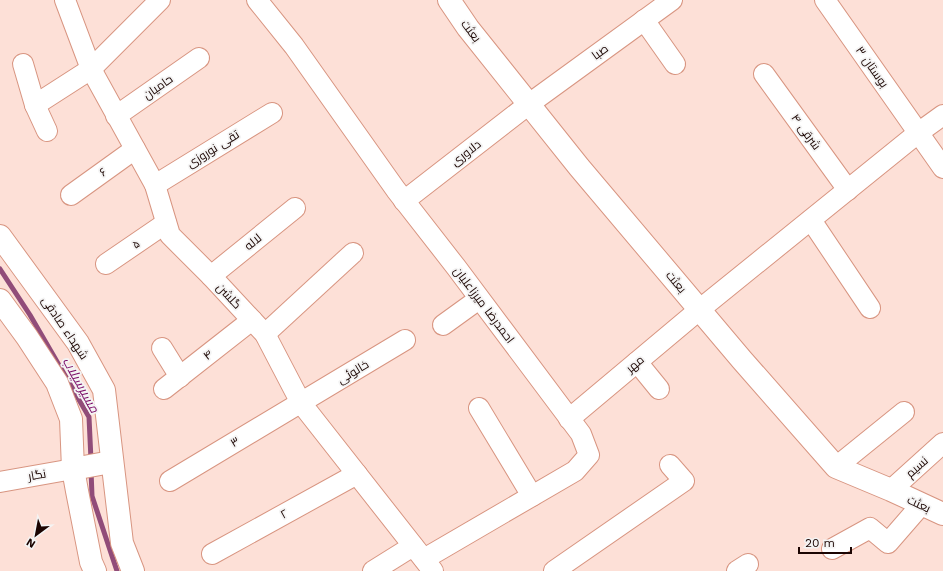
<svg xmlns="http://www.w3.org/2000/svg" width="943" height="571" font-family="'Work Sans',Cairo,sans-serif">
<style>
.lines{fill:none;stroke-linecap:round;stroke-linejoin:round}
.stream{stroke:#914c79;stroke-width:5}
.minor-casing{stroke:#d89581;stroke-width:22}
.tertiary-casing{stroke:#d89581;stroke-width:24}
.secondary-casing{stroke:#d89581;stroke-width:24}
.minor{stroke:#fff;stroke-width:20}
.tertiary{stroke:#fff;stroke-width:22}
.secondary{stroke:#fff;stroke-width:22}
.labels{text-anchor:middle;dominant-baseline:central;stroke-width:3.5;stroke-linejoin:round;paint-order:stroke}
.street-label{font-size:12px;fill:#1b0502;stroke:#f4f4f4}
.water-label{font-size:13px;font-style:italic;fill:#7a0966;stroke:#f4f4f4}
</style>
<rect width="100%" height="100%" fill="#fde0d7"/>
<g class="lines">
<!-- stream -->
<g class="stream">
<polyline points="0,269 30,315 89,417 91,460"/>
<polyline points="91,470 92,496 117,571"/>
</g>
<!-- minor casing -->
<g class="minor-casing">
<g id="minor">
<polyline points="65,0 91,69 155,185 170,235 211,276 265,334 301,403 433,571"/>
<polyline points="257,0 294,46 396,190 456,267 581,434 589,455 575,471 424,559"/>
<polyline points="825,0 943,168"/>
<polyline points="644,20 675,64"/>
<polyline points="23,64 35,105 47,131"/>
<polyline points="764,74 848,190"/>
<polyline points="35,105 91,69 160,0"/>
<polyline points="116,116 199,58"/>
<polyline points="155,185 272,113"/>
<polyline points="71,195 135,149"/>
<polyline points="404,201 529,104 672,0"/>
<polyline points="811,220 870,308"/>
<polyline points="106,264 166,223"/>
<polyline points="211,276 295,208"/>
<polyline points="443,325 479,299"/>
<polyline points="265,334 353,253"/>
<polyline points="162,348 180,377"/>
<polyline points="637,362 659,389"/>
<polyline points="164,389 252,320"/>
<polyline points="479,408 532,496"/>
<polyline points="569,419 699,310 918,133 943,115"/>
<polyline points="836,467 904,412"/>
<polyline points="170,481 405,340"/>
<polyline points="0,482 73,469"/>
<polyline points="891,490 943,443"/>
<polyline points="832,549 870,528 888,543 921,505"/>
<polyline points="212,554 357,474"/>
<polyline points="373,571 413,546"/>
<polyline points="554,571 684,481 670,465"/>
<polyline points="737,571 748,564"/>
</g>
</g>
<!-- tertiary casing -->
<g class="tertiary-casing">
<g id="tertiary">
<polyline points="0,236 78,343 104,390 122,543 133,571"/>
<polyline points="0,300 27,337 57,383 71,419 73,469 77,491 91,562 95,571"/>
<polyline points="73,469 111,462"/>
</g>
</g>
<!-- secondary casing -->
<g class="secondary-casing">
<polyline id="secondary" points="449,0 468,28 579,167 742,360 836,467 891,490 943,514"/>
</g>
<!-- minor -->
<use href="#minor" class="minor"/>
<!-- tertiary -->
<use href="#tertiary" class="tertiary"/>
<!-- secondary -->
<use href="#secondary" class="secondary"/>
</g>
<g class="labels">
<!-- street labels -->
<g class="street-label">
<text transform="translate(471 31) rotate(53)">بعثت</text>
<text transform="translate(600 52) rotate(-36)">صبا</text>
<text transform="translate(872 67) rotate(55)">بوستان ۳</text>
<text transform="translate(158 87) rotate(-35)">حامیان</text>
<text transform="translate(806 132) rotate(54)">۴ شرقی</text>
<text transform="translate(213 149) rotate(-32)">تقی نوروزی</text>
<text transform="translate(466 153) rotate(-38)">دلاوری</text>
<text transform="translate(103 172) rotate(-35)">۶</text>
<text transform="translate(253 242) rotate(-39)">لاله</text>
<text transform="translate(136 244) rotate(-34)">۵</text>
<text transform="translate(676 282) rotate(50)">بعثت</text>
<text transform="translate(229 296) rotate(47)">گلشن</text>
<text transform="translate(484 305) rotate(53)">احمدرضا میرزاعلیان</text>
<text transform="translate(65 328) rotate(56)">شهداء صادقی</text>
<text transform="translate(208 355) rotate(-38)">۴</text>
<text transform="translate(635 364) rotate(-40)">مهر</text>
<text transform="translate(353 372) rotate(-31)">خالوئی</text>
<text transform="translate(235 442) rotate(-31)">۳</text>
<text transform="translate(917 467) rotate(-41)">نسیم</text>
<text transform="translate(37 475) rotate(-10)">نگار</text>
<text transform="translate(919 504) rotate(25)">بعثت</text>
<text transform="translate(284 514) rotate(-29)">۲</text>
</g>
<!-- water labels -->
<g class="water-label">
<text transform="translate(81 385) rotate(61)">مسیرسیلاب</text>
</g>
</g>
<!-- north arrow -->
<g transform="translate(36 535) rotate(212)" stroke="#f4f4f4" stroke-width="3" paint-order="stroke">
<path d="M0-3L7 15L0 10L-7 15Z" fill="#1b0502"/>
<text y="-6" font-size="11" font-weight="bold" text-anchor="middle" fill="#1b0502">N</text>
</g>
<!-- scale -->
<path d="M799 547v6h52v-6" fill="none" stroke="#1b0502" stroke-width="2"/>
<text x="805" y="547" font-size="12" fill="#1b0502" stroke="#f4f4f4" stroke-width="3" paint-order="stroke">20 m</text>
</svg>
